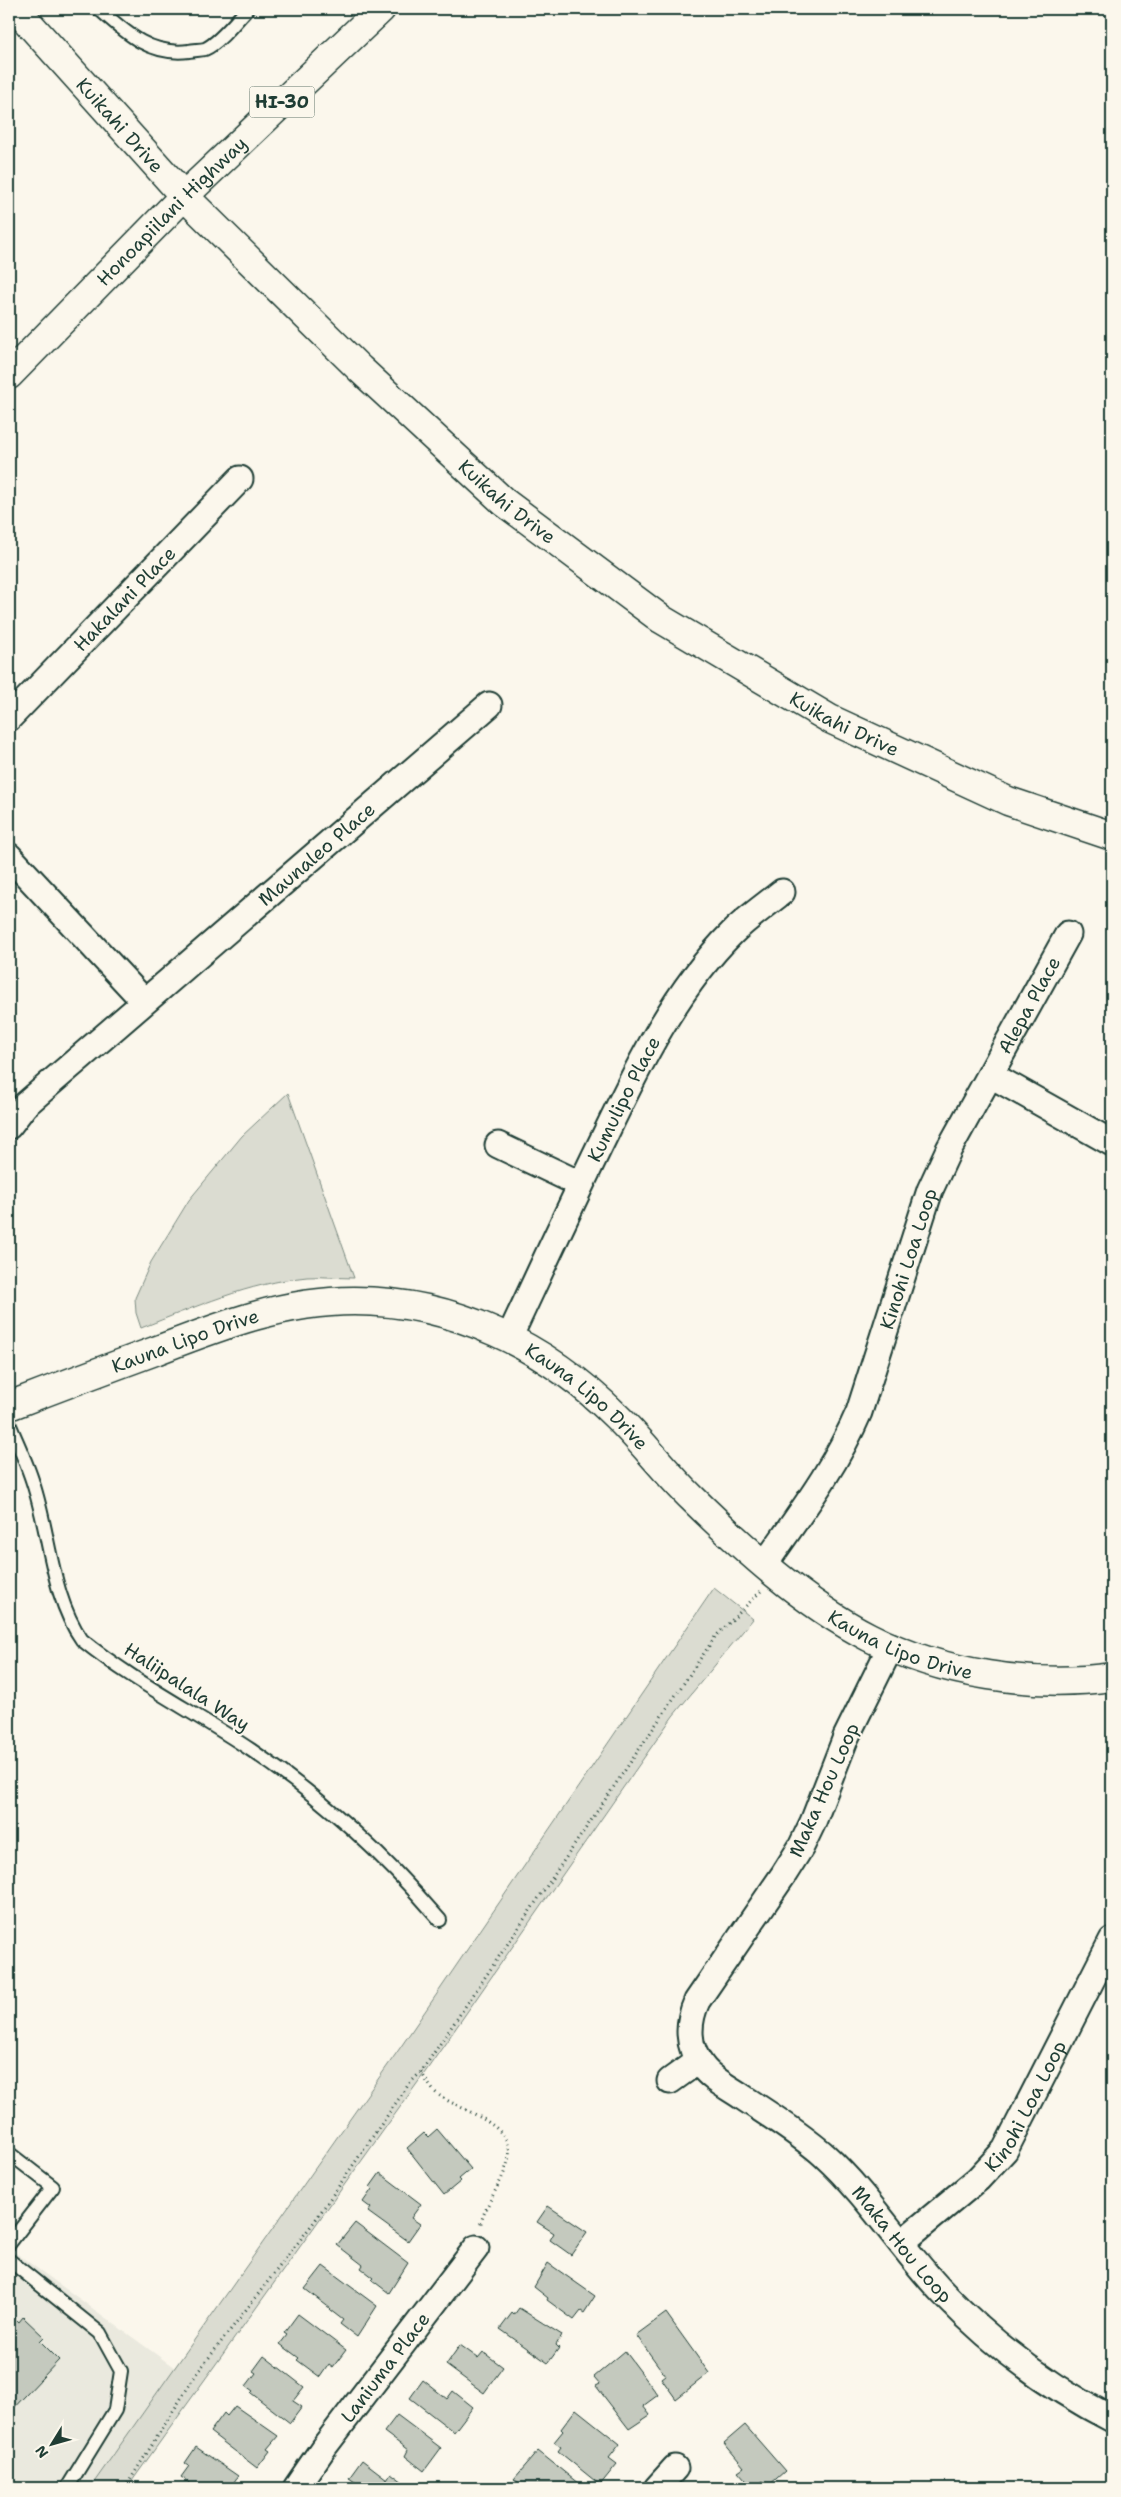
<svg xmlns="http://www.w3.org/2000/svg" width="1121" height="2497" font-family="'Shantell Sans',sans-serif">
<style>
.built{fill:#eae9de}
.green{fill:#dbdcd1;stroke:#7d8c82}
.building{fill:#c4c9be;stroke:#1f3d34}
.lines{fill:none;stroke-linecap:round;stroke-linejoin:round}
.service-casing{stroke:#1f3d34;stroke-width:16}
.minor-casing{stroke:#1f3d34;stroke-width:29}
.tertiary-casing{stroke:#1f3d34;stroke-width:31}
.secondary-casing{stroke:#1f3d34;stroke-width:31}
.primary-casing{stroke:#1f3d34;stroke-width:31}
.path{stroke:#1f3d34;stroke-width:3;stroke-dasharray:1 4;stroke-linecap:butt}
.service{stroke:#fbf7ec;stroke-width:12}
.minor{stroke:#fbf7ec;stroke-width:25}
.tertiary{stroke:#fbf7ec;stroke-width:28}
.secondary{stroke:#fbf7ec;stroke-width:28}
.primary{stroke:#fbf7ec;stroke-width:28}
.labels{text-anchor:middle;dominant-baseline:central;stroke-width:4.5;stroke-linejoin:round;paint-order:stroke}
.shield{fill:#fbf7ec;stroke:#61756b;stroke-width:1}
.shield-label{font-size:18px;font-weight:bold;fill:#1f3d34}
.street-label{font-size:19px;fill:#1f3d34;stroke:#fbf7ec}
</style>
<rect width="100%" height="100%" fill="#fbf7ec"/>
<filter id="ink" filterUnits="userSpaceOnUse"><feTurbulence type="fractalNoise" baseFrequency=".02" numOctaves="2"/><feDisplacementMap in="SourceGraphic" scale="10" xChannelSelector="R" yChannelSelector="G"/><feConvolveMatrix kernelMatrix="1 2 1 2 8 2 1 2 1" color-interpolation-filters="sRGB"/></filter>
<g filter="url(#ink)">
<!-- built -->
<polygon class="built" points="9,2248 175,2368 90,2488 9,2488"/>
<!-- green -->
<g class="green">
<path d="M 288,1093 L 354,1278 C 338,1278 322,1276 307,1277 C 249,1283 195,1307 141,1328 L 136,1313 L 135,1298 L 151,1262 L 189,1200 L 242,1136 Z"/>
<polygon points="714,1588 753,1619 673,1716 426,2071 127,2488 90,2488 400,2048"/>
</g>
<!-- building -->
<g class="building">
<polygon points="437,2129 471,2169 459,2179 461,2181 444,2195 407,2148 424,2133 428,2137"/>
<polygon points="380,2173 421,2204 411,2218 420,2224 408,2241 368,2212 371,2208 363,2202 372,2189 370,2187"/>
<polygon points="548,2206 587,2232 571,2255 550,2240 554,2233 537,2222"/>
<polygon points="355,2223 408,2263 389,2293 372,2280 374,2278 361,2268 363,2265 337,2245"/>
<polygon points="548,2263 595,2296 584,2313 581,2311 574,2320 547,2300 548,2298 534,2287"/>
<polygon points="323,2266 377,2306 357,2337 340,2324 343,2320 330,2310 331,2309 305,2289"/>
<polygon points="519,2308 562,2335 556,2345 559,2348 548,2363 500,2329 512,2313 514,2315"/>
<polygon points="9,2312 19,2322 23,2317 44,2337 40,2341 59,2360 9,2413"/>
<polygon points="666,2313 709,2373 676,2399 661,2378 665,2375 636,2335"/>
<polygon points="298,2314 346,2350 333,2367 329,2364 320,2377 297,2360 299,2358 280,2344 287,2335 284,2333"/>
<polygon points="460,2345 478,2358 483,2352 503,2367 484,2393 446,2365"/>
<polygon points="625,2351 658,2395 643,2406 650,2415 629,2429 596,2386 600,2384 594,2377"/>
<polygon points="264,2356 304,2387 293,2401 302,2407 290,2423 251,2393 253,2391 246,2386 256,2373 253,2371"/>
<polygon points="423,2380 447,2399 453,2391 473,2407 454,2432 410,2398"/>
<polygon points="235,2406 278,2436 267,2449 270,2451 257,2468 210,2432 224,2413 227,2416"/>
<polygon points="576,2409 620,2444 609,2458 617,2464 600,2485 558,2451 561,2447 554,2442 563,2431 561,2429"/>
<polygon points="397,2415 441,2448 424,2471 405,2456 408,2450 384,2432"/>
<polygon points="745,2425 785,2471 768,2486 763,2481 753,2488 738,2471 744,2467 724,2443"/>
<polygon points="196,2447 238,2476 230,2488 186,2487 189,2482 181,2477 189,2466 185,2463"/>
<polygon points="538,2451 584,2488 525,2488 514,2479"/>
<polygon points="362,2460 387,2479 391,2473 411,2488 364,2488 349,2478"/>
</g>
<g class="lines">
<!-- service casing -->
<g class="service-casing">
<g id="service">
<path d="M 99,9 C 126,33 150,56 189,51 C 194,50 200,50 205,49 C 219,43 237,20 247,9"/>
<path d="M 9,1423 C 17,1443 27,1463 33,1483 C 50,1534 51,1596 82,1640 C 134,1682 196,1713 251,1750 C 324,1799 383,1854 440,1920"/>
<polyline points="9,2153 53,2187 9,2244"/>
<polyline points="9,2260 100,2333 121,2371 115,2410 67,2488"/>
</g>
</g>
<!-- minor casing -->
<g class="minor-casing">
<g id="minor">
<path id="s1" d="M 9,718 L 240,479"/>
<polyline points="9,856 144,1001"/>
<polyline points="991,1075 1112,1143"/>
<path id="s2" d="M 9,1126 L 25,1105 L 489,705"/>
<polyline points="498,1145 580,1184"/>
<path id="s3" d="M 509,1338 C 541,1270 572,1202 605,1135 C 639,1064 676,989 732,933 C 747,918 766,905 782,892"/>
<path id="s4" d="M 765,1564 C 799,1515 835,1468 859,1412 L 930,1190 L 949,1149 L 1068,934"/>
<path id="s5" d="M 891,1646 L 846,1737 L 813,1822 L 801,1847 L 784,1874 L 697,2001 C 687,2023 687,2047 702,2066 C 712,2080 730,2088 744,2098 C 771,2116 799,2133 824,2155 C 869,2196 901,2249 943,2293 C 992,2344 1049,2387 1112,2419"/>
<polyline points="670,2081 698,2061"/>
<path id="s6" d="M 901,2243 L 978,2179 L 1005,2150 L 1112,1940"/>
<path id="s7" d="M 296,2488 L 324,2447 L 476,2248"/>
<polyline points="657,2488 675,2468"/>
</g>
</g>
<!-- tertiary casing -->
<g class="tertiary-casing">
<g id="tertiary">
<path id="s8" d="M 184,196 L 360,369 L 504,502 L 661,619 L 830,719 L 1008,801 L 1112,836"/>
<path id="s9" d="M 9,1406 C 58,1387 106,1369 155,1351 C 220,1326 283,1301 354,1301 C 454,1301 546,1346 616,1416 C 643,1442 665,1472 692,1498 C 745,1550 803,1603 869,1637 C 941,1674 1033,1688 1112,1677"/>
</g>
</g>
<!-- secondary casing -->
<g class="secondary-casing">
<g id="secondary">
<path id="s10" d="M 16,9 L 184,196"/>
</g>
</g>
<!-- primary casing -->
<g class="primary-casing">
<g id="primary">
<path id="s11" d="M 9,375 L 184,196 L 381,9"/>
</g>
</g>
<!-- path -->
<g class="path">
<path d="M 421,2072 C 427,2081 432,2091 440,2096 C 461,2110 514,2125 509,2156 C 505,2181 485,2202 480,2227"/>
<polyline points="125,2488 197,2373 314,2222 409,2084 421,2072 715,1637 761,1591"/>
</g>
<!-- service -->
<use href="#service" class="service"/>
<!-- minor -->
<use href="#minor" class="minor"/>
<!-- tertiary -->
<use href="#tertiary" class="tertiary"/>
<!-- secondary -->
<use href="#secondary" class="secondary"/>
<!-- primary -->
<use href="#primary" class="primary"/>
</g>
</g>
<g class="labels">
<!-- shield labels -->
<rect class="shield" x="249.5" y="86.5" width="65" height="31" rx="4"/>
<g class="shield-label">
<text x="282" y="102">HI-30</text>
</g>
<!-- street labels -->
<g class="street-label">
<text stroke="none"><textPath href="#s10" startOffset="156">Kuikahi Drive</textPath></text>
<text stroke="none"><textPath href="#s11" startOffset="231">Honoapiilani Highway</textPath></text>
<text stroke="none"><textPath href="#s8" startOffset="445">Kuikahi Drive</textPath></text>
<text stroke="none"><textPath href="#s1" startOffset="166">Hakalani Place</textPath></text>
<text stroke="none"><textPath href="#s8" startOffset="850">Kuikahi Drive</textPath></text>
<text stroke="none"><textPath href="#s2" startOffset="411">Maunaleo Place</textPath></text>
<text stroke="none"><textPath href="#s4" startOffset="622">Alepa Place</textPath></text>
<text stroke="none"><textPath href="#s3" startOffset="265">Kumulipo Place</textPath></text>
<text stroke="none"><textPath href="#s4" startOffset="340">Kinohi Loa Loop</textPath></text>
<text stroke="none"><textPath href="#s9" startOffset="188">Kauna Lipo Drive</textPath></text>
<text stroke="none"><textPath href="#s9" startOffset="621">Kauna Lipo Drive</textPath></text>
<text stroke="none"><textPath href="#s9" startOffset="1026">Kauna Lipo Drive</textPath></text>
<text transform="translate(187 1687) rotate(33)">Haliipalala Way</text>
<text transform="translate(824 1790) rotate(-66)">Maka Hou Loop</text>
<text stroke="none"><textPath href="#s6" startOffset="188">Kinohi Loa Loop</textPath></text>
<text stroke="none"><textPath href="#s5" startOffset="745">Maka Hou Loop</textPath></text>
<text stroke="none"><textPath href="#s7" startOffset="150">Laniuma Place</textPath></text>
</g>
</g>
<!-- margin -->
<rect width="1121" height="2497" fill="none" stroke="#fbf7ec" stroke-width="30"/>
<rect x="15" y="15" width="1091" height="2467" fill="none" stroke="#1f3d34" stroke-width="2" filter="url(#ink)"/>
<!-- north arrow -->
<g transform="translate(52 2444) rotate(233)" stroke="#fbf7ec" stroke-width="4" paint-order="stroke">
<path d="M0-4L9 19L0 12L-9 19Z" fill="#1f3d34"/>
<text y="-8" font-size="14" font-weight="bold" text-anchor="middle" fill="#1f3d34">N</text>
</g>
</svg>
